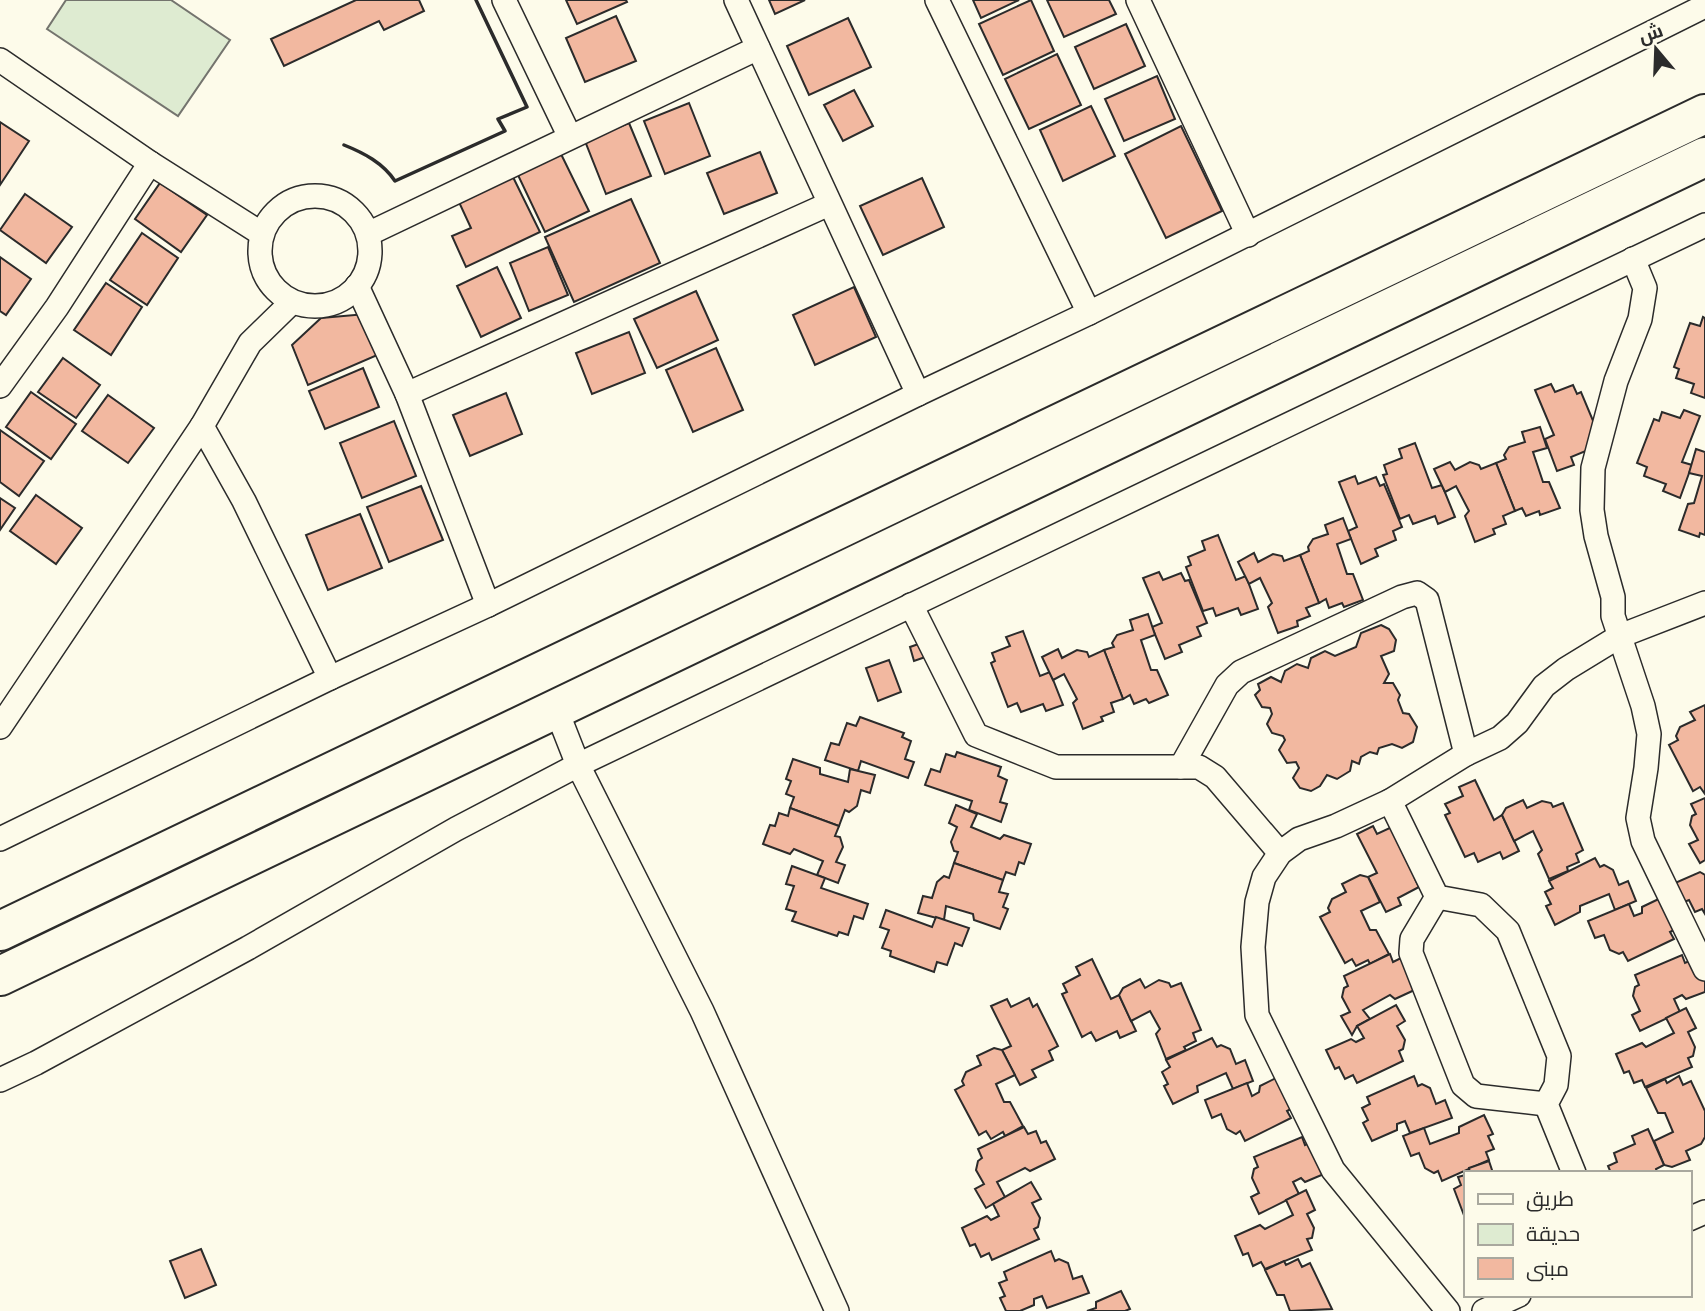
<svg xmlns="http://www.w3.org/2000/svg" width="1705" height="1311" font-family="'Titillium Web',Cairo,sans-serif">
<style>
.green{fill:#deebd1;stroke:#74746e;stroke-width:2}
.building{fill:#f2b8a0;stroke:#2b2b2b;stroke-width:2}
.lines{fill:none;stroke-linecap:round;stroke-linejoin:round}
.minor-casing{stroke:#2b2b2b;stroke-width:26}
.trunk-casing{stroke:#2b2b2b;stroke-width:42}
.minor{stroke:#fdfbea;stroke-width:23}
.trunk{stroke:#fdfbea;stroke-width:38}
.wall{stroke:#2b2b2b;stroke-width:3.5}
</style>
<rect width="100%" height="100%" fill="#fdfbea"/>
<!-- green -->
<polygon class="green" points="66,0 171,0 230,40 178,116 47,29"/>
<!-- building -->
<g class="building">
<polygon points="356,0 419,0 424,11 384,30 379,21 284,66 271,39"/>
<polygon points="566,0 626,0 627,2 577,24"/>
<polygon points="769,0 805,0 775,14"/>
<polygon points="973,0 1019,0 981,18"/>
<polygon points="1031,0 1054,51 1003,75 979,24"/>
<polygon points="1047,0 1109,0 1116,14 1064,37"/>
<polygon points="616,16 636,61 585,82 566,38"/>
<polygon points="848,18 871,67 809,95 787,46"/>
<polygon points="1126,24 1145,66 1094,89 1075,47"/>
<polygon points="1057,54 1081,105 1029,129 1005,79"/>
<polygon points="1157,76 1175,119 1124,141 1105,99"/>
<polygon points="854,90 873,126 843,141 824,105"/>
<polygon points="689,103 710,156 665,174 644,121"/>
<polygon points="1091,106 1115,156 1063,181 1040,130"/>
<polygon points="0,122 29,141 0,185"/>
<polygon points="629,123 651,176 606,194 585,141"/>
<polygon points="1181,126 1222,211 1166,238 1125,154"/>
<polygon points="560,152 589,211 545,232 517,173"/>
<polygon points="760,152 777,193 724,214 707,173"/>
<polygon points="512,175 540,232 466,267 452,236 471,228 458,200"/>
<polygon points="922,178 944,227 883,255 860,206"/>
<polygon points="160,183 207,215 181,252 135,219"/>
<polygon points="25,194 72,227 46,263 0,230"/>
<polygon points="631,199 660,263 574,302 545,237"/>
<polygon points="142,233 178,258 147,305 110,280"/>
<polygon points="548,247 568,295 529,311 510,263"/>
<polygon points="0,257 31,279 6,315 0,311"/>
<polygon points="497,267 521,318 481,337 457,286"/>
<polygon points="106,283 142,307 111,355 74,330"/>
<polygon points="854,287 876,337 815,365 793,315"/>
<polygon points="696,291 718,340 657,368 634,319"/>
<polygon points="366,314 382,353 308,385 292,345 321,318"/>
<polygon points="1703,317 1705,318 1705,398 1691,393 1694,384 1676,378 1679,369 1674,367 1690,323 1700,326"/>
<polygon points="629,332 645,373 592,394 576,353"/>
<polygon points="716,348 743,410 693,432 666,370"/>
<polygon points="63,358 100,385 76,418 38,392"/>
<polygon points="363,368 379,407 325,429 309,391"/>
<polygon points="1551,384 1555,392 1573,385 1577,394 1581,392 1599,435 1593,448 1571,457 1574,465 1557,471 1545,439 1554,435 1535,390"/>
<polygon points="31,392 76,424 51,459 6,427"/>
<polygon points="506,393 522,434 470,456 453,415"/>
<polygon points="108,395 154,428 128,463 82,431"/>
<polygon points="1684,410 1700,416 1682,462 1692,465 1680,498 1663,491 1666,484 1644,476 1647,467 1637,463 1654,419 1659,421 1662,412 1680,418"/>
<polygon points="394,421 416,476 362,498 340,443"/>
<polygon points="1540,427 1547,448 1533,452 1543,482 1549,482 1560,508 1540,515 1539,511 1526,516 1522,508 1515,511 1496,463 1506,459 1504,455 1509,447 1525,442 1522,432"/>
<polygon points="0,430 44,461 19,496 0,482"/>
<polygon points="1415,443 1432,488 1442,485 1455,517 1438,524 1435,516 1413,524 1409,515 1400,519 1383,475 1387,474 1384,465 1402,458 1399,449"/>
<polygon points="1696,449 1705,452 1705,535 1700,533 1699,537 1679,530 1688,504 1694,503 1702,476 1689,473"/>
<polygon points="1450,462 1455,470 1470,462 1479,465 1481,469 1496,463 1515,511 1503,516 1506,524 1493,529 1495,534 1475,542 1465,516 1469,511 1456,486 1445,492 1434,469"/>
<polygon points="1355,476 1358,484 1376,477 1380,486 1384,484 1402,527 1393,531 1396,540 1375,549 1378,556 1361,564 1348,531 1357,527 1339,482"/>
<polygon points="421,486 443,540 389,562 367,507"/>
<polygon points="36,495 82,528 56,564 10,531"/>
<polygon points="0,498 15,508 0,530"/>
<polygon points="360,514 382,568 328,590 306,535"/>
<polygon points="1343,518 1351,539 1337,544 1347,574 1353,574 1363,600 1344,607 1342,603 1329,608 1326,599 1319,603 1300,555 1309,551 1308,547 1313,539 1328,534 1325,525"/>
<polygon points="1218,535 1236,580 1246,576 1258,609 1241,615 1238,608 1216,616 1213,608 1203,611 1186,567 1191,565 1188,557 1205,550 1202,541"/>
<polygon points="1254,553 1258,562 1273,554 1282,556 1284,561 1300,555 1319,603 1306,608 1310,616 1297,621 1298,626 1278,633 1268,607 1272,603 1260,578 1249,584 1238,562"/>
<polygon points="1159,572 1163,580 1181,573 1185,581 1189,580 1207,623 1197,627 1201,636 1179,645 1182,652 1165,659 1152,627 1162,623 1143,578"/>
<polygon points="1148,614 1155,635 1141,640 1151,670 1157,670 1168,695 1149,703 1146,699 1134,704 1130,695 1123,699 1104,650 1114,647 1112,643 1117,635 1133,630 1130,620"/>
<polygon points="1381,625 1389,629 1396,640 1394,651 1381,656 1389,674 1384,683 1393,683 1400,695 1398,700 1403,713 1409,714 1417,727 1413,742 1402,748 1392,744 1379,748 1377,754 1370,752 1361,757 1359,764 1352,761 1350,771 1337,779 1327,775 1320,786 1311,791 1300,788 1293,778 1299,768 1296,762 1287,763 1279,750 1285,740 1283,736 1272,733 1267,724 1272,714 1270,708 1262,707 1255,695 1260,690 1258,684 1271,677 1281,682 1285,671 1297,664 1308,668 1311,658 1325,651 1335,656 1356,647 1361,633"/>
<polygon points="1023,631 1040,676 1050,672 1063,705 1046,711 1043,704 1021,712 1017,703 1008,707 991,663 995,661 992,653 1010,646 1006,637"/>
<polygon points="927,641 931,655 914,661 910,647"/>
<polygon points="1058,649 1062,658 1077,650 1087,652 1089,657 1104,650 1123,699 1111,703 1114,712 1101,717 1103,721 1083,729 1073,703 1077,699 1064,674 1053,680 1042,657"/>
<polygon points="889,660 901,692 878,701 866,668"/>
<polygon points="1705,705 1705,794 1700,787 1693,791 1669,745 1678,740 1676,736 1680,727 1695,720 1690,712"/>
<polygon points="860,717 904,733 902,737 911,741 905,759 914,762 908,778 861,761 858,771 825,760 831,743 839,745 847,723 856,726"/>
<polygon points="957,752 1001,767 998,776 1007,780 1000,802 1007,804 1001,822 969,810 972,801 925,785 931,769 940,772 946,754 955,757"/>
<polygon points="793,759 820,768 820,774 848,782 850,769 875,775 870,793 861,790 857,806 849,812 845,810 839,826 790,808 794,797 786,794 791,781 786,779"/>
<polygon points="1475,780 1494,820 1502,815 1519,851 1503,859 1500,852 1478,862 1474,853 1465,857 1445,815 1450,813 1445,804 1463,796 1459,787"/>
<polygon points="1705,798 1705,860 1700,863 1689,844 1698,840 1690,825 1692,816 1696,814 1691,804"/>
<polygon points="1523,800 1527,808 1542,801 1551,803 1553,807 1563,803 1583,850 1576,854 1579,862 1567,867 1568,871 1549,879 1538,854 1542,850 1533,831 1514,841 1502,815 1506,808"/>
<polygon points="956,805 977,814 971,827 1000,839 1004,835 1031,844 1024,864 1019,862 1015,875 1006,872 1003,880 954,863 958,852 954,851 951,842 957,827 949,823"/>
<polygon points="790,808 839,826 835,836 840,837 843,847 836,862 845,865 838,883 817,875 823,861 794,849 790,854 763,844 770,825 775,826 779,813 788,816"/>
<polygon points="1373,826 1377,834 1394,826 1424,874 1415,879 1419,887 1398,898 1401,905 1386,912 1368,877 1377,873 1357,834"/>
<polygon points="1595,858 1600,867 1604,865 1613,870 1619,885 1628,881 1636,901 1615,910 1609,894 1580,906 1580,912 1555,925 1546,906 1551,904 1545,892 1553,888 1549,881"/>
<polygon points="954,863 1003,880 999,892 1008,894 1003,907 1008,909 1000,929 974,920 973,914 946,906 944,920 918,913 923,896 932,898 937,882 944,876 949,878"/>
<polygon points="792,866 825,878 821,888 868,904 863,919 854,916 848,935 839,932 837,936 792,921 796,912 786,909 794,886 786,884"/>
<polygon points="1700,872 1705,875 1705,914 1702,909 1695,912 1689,900 1684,902 1675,883"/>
<polygon points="1360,875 1368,877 1380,902 1361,911 1370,930 1376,930 1389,954 1370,964 1368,960 1356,966 1352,959 1345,963 1320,917 1330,912 1328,908 1332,899 1346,892 1342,884"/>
<polygon points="1667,895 1678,928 1670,932 1674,939 1628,961 1623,952 1619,954 1610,950 1604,935 1595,938 1588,921 1629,904 1634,916 1642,913 1642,907"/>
<polygon points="886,910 932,927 936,917 969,928 962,946 955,943 947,965 937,962 934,972 890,956 891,951 882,948 889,930 880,927"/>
<polygon points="1390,954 1393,962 1401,958 1421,987 1395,999 1390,995 1363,1010 1370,1019 1357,1026 1352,1035 1341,1016 1350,1012 1342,997 1344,988 1348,986 1344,976"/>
<polygon points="1682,955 1685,963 1694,959 1705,973 1705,992 1686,999 1682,995 1674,999 1680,1012 1640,1031 1632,1015 1640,1011 1633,996 1635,987 1639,985 1635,975"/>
<polygon points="1092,959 1111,999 1119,995 1136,1031 1120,1038 1117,1031 1096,1041 1091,1032 1082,1037 1062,994 1067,992 1063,984 1080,975 1076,967"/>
<polygon points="1140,979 1145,988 1159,980 1169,983 1171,987 1181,983 1201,1030 1193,1033 1196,1041 1184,1047 1186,1050 1166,1059 1156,1034 1160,1029 1150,1011 1131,1021 1119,995 1123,988"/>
<polygon points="1029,998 1033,1007 1037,1004 1058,1046 1049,1051 1053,1060 1032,1070 1036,1077 1020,1085 1002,1050 1011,1046 991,1006 1007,999 1011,1007"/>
<polygon points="1396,1005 1405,1021 1397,1026 1405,1040 1403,1049 1399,1051 1403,1061 1357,1083 1353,1075 1345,1079 1339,1067 1335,1069 1326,1050 1351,1039 1356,1042 1364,1038 1357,1026"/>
<polygon points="1686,1008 1696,1028 1688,1032 1695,1047 1693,1056 1688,1058 1692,1067 1645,1087 1642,1080 1634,1083 1629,1071 1624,1073 1616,1054 1642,1043 1646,1047 1674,1033 1666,1018"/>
<polygon points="1212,1038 1217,1047 1221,1045 1230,1049 1236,1064 1245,1060 1253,1081 1233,1089 1226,1073 1197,1086 1198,1092 1173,1104 1164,1086 1168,1084 1162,1072 1170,1067 1166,1060"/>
<polygon points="994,1048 1002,1050 1015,1075 996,1084 1004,1102 1010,1102 1023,1126 1005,1136 1003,1132 991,1139 986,1131 979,1135 955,1090 964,1085 962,1081 966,1072 981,1065 977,1056"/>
<polygon points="1284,1074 1295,1107 1287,1111 1291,1118 1245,1141 1240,1131 1236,1134 1227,1129 1221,1114 1212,1118 1205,1100 1247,1083 1252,1096 1259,1092 1260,1086"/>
<polygon points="1414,1076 1418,1086 1422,1084 1430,1088 1436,1104 1445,1100 1452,1118 1410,1133 1405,1121 1397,1124 1397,1130 1372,1141 1363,1123 1368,1120 1362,1108 1370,1104 1367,1097"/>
<polygon points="1679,1076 1683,1085 1691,1081 1705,1111 1705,1137 1701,1144 1686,1151 1690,1160 1672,1167 1664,1165 1654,1141 1673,1132 1665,1113 1658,1113 1646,1088 1665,1079 1667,1083"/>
<polygon points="1484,1115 1493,1134 1488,1136 1494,1149 1486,1152 1489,1160 1442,1181 1438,1171 1434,1173 1425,1168 1419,1153 1411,1156 1403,1136 1424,1128 1430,1144 1459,1133 1459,1127"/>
<polygon points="1024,1127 1028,1134 1036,1131 1041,1143 1046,1141 1055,1159 1030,1171 1025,1168 997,1182 1005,1197 986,1208 975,1189 984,1184 976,1170 978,1161 982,1158 978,1149"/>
<polygon points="1648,1129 1664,1165 1656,1169 1657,1173 1611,1173 1608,1166 1617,1162 1614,1153 1635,1144 1632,1136"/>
<polygon points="1302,1137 1305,1145 1313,1141 1331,1171 1305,1182 1301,1178 1293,1182 1299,1194 1259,1214 1251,1197 1259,1193 1252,1178 1254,1169 1258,1167 1254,1157"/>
<polygon points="1489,1161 1493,1173 1470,1173 1469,1168"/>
<polygon points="1465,1175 1465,1218 1454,1189 1461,1185 1458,1177"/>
<polygon points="1031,1182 1041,1199 1032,1203 1040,1218 1038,1227 1034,1229 1039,1239 992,1260 989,1253 981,1257 975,1244 970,1246 962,1228 987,1216 991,1220 999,1216 993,1204"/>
<polygon points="1306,1190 1315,1210 1307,1214 1314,1228 1312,1238 1307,1239 1312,1250 1265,1269 1261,1262 1253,1266 1248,1253 1243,1255 1235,1236 1260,1225 1265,1229 1293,1215 1286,1200"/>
<polygon points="201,1249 216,1285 185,1298 170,1261"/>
<polygon points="1051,1251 1055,1261 1059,1259 1068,1263 1073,1279 1082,1276 1089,1293 1047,1308 1042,1296 1034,1299 1034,1305 1020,1311 1006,1311 1000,1298 1005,1296 999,1283 1007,1280 1004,1272"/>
<polygon points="1298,1259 1302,1267 1310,1263 1332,1309 1290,1311 1284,1295 1277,1295 1265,1270 1284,1261 1286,1265"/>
<polygon points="1121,1291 1130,1309 1125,1311 1087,1311 1096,1308 1096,1302"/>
</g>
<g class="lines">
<!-- minor casing -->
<g class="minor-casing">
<g id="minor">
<polyline points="504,0 570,137"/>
<polyline points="736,0 918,394"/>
<polyline points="937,0 1089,313"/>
<polyline points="1138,0 1248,235"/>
<polyline points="0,60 150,163 262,234"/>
<circle cx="315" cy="251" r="55"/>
<polyline points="368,234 758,48"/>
<polyline points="1633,259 1645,288 1640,319 1616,381 1593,468 1592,510 1596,536 1613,597 1613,616 1643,706 1649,734 1646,768 1638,818 1643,841 1705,969"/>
<polyline points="357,286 407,394 488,605"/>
<polyline points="0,386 57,307 150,163"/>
<polyline points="407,394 829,204"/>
<polyline points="202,426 244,501 330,678"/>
<polyline points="911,605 976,735 1056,767 1199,767 1215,777 1280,853"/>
<polyline points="556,709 578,765 702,1011 837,1311"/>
<polyline points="0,727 202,426 250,343 292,302"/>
<polyline points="1181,767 1227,685 1241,672 1402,597 1417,593 1427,600 1466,754"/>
<polyline points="1390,801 1437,897 1481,905 1508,931 1559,1056 1556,1085 1546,1104 1574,1173"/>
<polyline points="0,839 330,678 488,605 918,394 1089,313 1705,6"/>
<polyline points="1437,897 1412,939 1411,953 1463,1085 1476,1096 1546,1104"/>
<polyline points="0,1080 36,1063 248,948 456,829 578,765 1705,225"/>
<polyline points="1689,1219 1705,1212"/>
<polyline points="1448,1311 1333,1170 1257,1015 1253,947 1257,902 1264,877 1280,853 1299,839 1336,826 1390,801 1466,754 1500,738 1517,723 1544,686 1566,669 1620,636 1705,603"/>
<polyline points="1484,1311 1519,1295"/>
</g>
</g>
<!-- trunk casing -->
<g class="trunk-casing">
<g id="trunk">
<polyline points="0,931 1705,114"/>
<polyline points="0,976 1705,157"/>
</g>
</g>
<!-- minor -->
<use href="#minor" class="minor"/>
<!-- trunk -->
<use href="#trunk" class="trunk"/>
<!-- wall -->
<path class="wall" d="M 344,145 C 364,153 383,163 395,181 L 505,131 L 498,119 L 527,107 L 476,0"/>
</g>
<!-- legend -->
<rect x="1464" y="1171" width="228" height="126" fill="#fdfbea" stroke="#a9a89e" stroke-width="2"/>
<rect x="1478" y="1194" width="35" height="10" fill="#fdfbea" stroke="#a9a89e" stroke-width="2"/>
<text x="1526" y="1206" font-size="21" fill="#2b2b2b">طريق</text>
<rect x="1478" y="1224" width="35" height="21" fill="#deebd1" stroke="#a9a89e" stroke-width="2"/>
<text x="1526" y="1241" font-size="21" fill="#2b2b2b">حديقة</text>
<rect x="1478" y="1258" width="35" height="21" fill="#f2b8a0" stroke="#a9a89e" stroke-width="2"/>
<text x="1526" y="1276" font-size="21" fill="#2b2b2b">مبنى</text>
<!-- north arrow -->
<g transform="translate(1656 49) rotate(341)" stroke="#fdfbea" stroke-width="5" paint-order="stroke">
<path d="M0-5L12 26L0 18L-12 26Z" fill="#2b2b2b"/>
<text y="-10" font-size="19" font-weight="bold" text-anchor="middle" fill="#2b2b2b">ش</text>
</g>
</svg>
